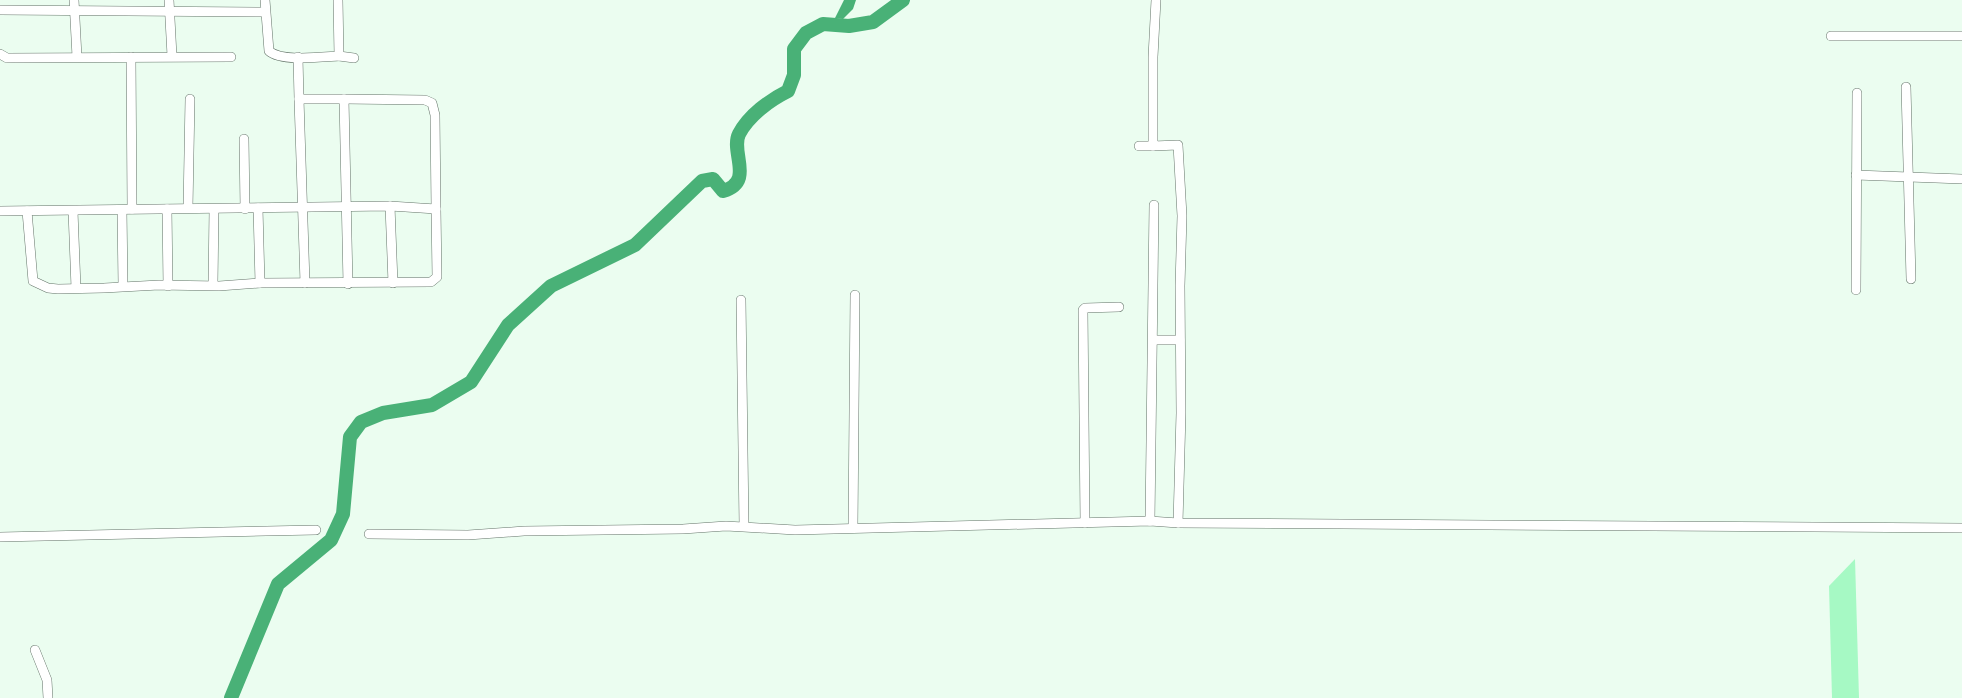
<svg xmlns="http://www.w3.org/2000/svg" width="1962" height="698" font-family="Rubik,sans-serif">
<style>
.green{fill:#a6f9c4}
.water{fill:#49b177}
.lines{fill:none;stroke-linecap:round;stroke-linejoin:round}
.river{stroke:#49b177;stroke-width:14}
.minor-casing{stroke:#647469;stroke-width:10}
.minor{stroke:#fff;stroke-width:9}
</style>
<rect width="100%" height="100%" fill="#ebfdf0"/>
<!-- green -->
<polygon class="green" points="1855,559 1859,698 1832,698 1829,586"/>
<!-- water -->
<polygon class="water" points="844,0 856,0 853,9 843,19 835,18"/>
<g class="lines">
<!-- river -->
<path class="river" d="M 231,698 L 278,584 L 331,540 L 343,514 L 350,437 L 361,422 L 383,413 L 432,405 L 471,382 L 508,325 L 551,286 L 635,245 L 702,181 L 713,179 L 723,191 C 755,182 730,152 739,134 C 749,115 770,100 788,91 L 794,75 L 794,49 L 806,33 L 823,24 L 849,26 L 873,22 L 903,0"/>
<!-- minor casing -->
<g class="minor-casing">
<g id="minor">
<polyline points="74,0 77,57"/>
<polyline points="169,0 172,56"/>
<path d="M 265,0 L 269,51 C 281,62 322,57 339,56 L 338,0"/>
<polyline points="1156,0 1153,57 1153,146 1178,145 1182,216 1180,286 1181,413 1178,523"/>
<polyline points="0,10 265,12"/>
<polyline points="1831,36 1962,36"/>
<polyline points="0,54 7,58 231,57"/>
<polyline points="339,56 354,58"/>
<polyline points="131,57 132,209"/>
<polyline points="298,57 299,99"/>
<polyline points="1906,87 1911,279"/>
<polyline points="244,139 245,209"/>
<polyline points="1139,146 1153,146"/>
<polyline points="1856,175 1962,179"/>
<polyline points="390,206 393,283"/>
<polyline points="188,208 190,99"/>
<polyline points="258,208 260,283"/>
<polyline points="167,209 168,286"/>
<polyline points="122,210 123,286"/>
<polyline points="0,211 313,207 390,206 436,209 435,115 432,103 425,100 344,99"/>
<polyline points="27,211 33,281 48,288 58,289 104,288 159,285 219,286 260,283 431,282 437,277 436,209"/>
<polyline points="73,211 76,288"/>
<polyline points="305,283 299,99 344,99 348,284"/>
<polyline points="213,285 214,209"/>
<polyline points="1856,290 1857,93"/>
<polyline points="741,300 744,526"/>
<polyline points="1153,340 1180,340"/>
<polyline points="1150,521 1154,205"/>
<polyline points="1085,523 1083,310 1085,308 1119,307"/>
<polyline points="853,528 855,295"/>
<polyline points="369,534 468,535 524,531 683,529 726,526 795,530 1150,521 1178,523 1962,528"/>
<polyline points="0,537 316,530"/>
<polyline points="35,650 47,680 48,698"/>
</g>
</g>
<!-- minor -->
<use href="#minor" class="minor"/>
</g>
</svg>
